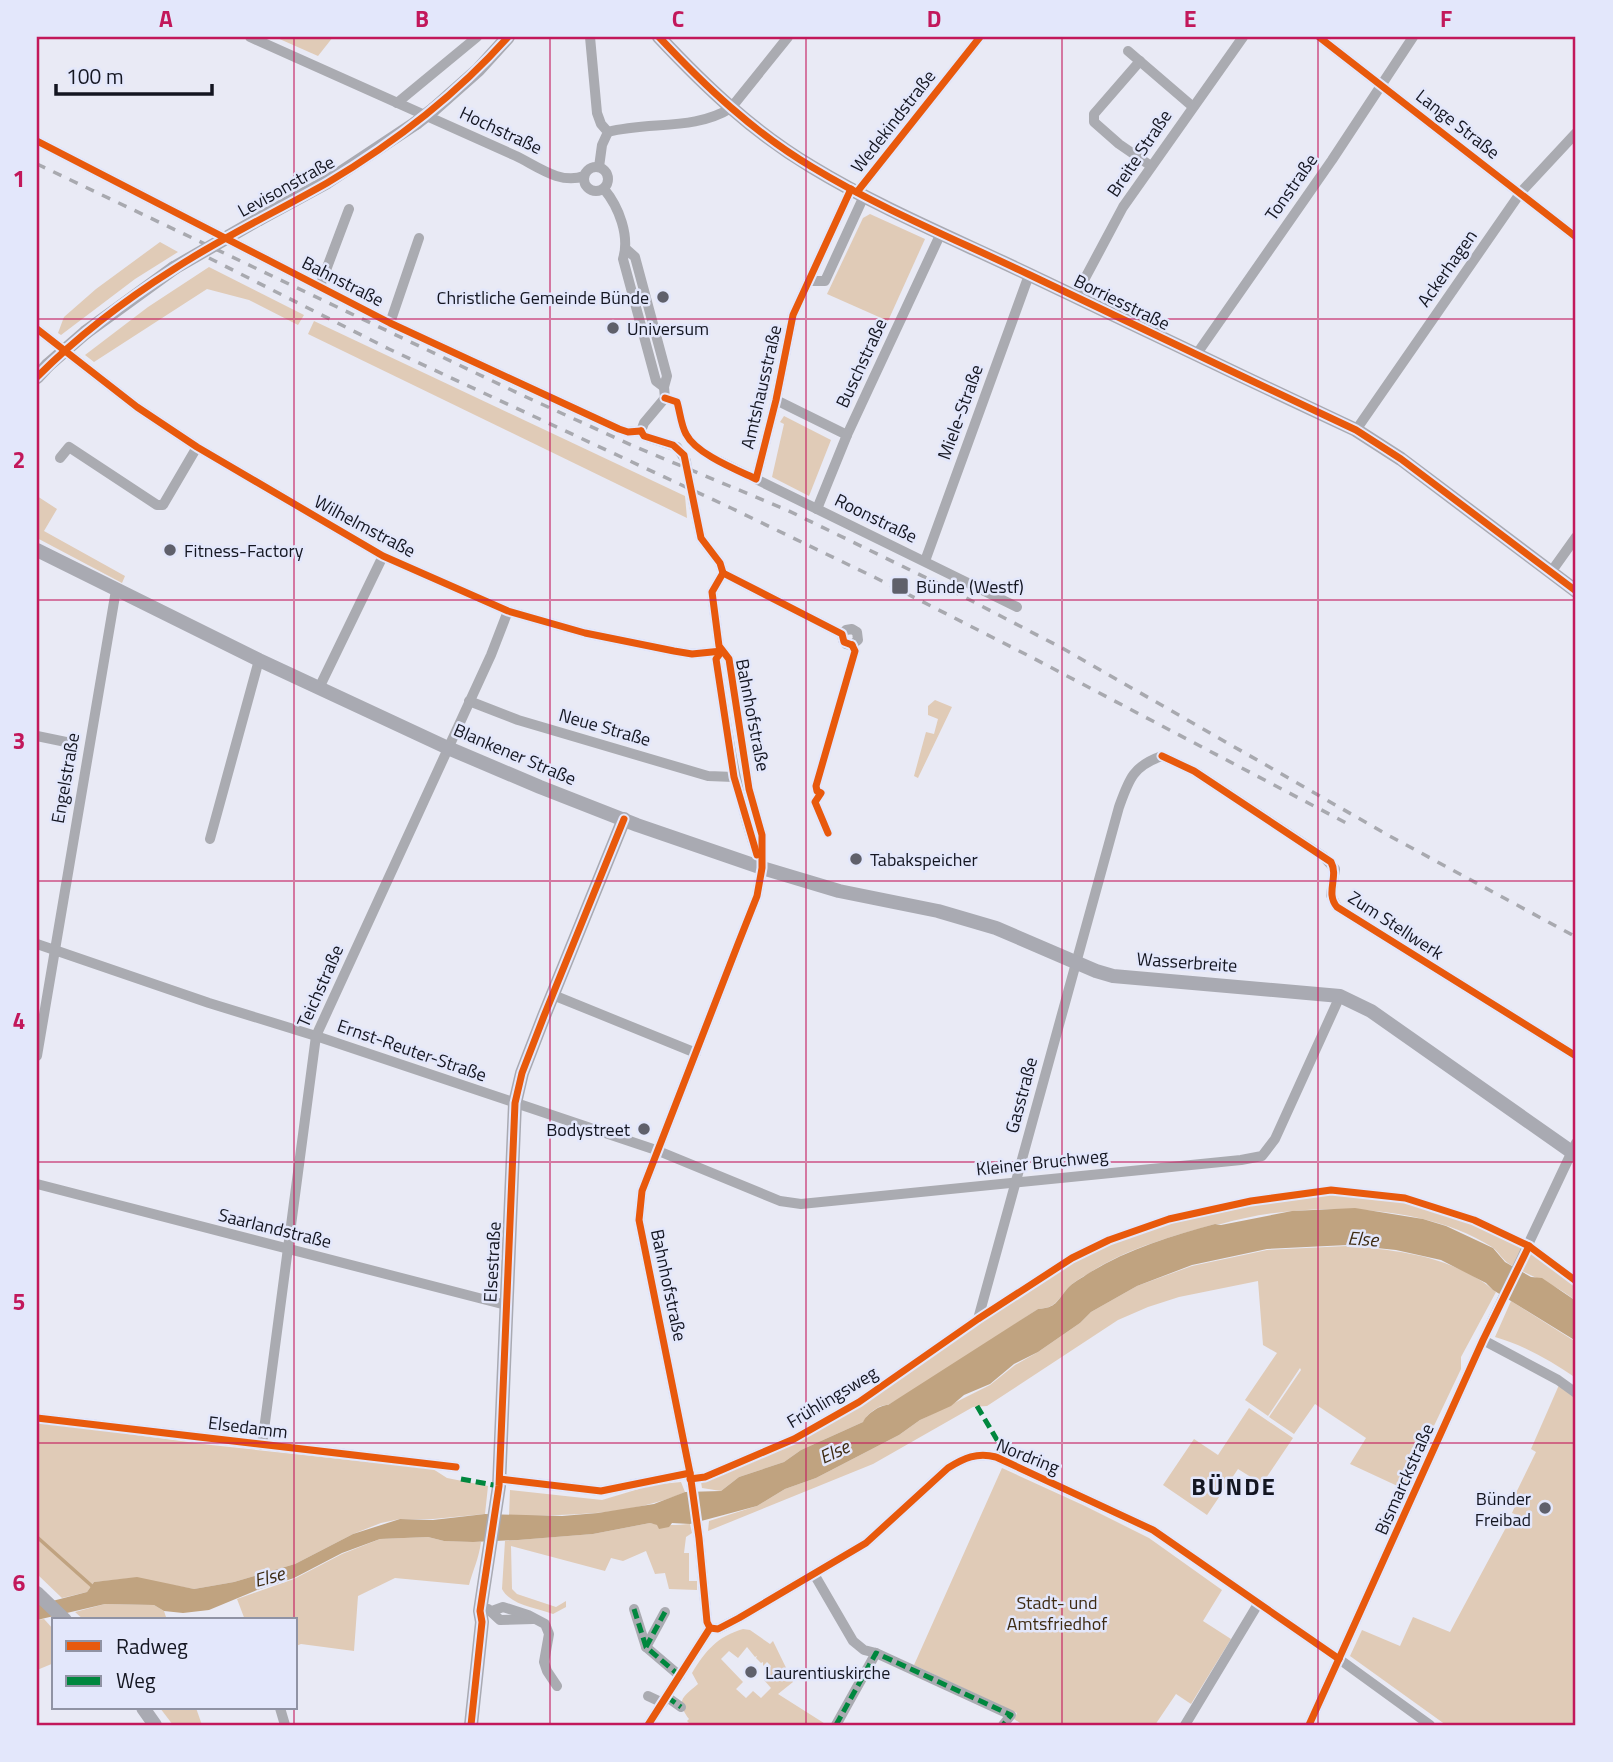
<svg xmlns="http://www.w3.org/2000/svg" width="1613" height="1762" font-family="'Titillium Web',sans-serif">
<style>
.green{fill:#e0cbb7;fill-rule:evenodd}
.water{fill:#c0a380}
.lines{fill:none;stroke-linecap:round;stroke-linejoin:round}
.stream{stroke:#c0a380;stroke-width:3.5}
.street-tunnel{stroke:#c9cad5;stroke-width:10;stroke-dasharray:10 5;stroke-linecap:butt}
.street{stroke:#aaabb1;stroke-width:10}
.secondary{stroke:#a9aab2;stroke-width:14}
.rail{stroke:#a8a9af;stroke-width:3.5;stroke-dasharray:9 9;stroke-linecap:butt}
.secondary-bridge{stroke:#a9aab2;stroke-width:14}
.quiet{stroke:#00873e;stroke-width:5;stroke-dasharray:10 5;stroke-linecap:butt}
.cycleway-casing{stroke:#e3e7fb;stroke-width:11}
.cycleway{stroke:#e8590c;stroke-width:7}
.grid{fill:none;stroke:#c2185b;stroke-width:2;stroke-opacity:0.55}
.poi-dot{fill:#5f606b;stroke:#e3e7fb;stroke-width:2.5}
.labels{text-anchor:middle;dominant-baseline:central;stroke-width:5;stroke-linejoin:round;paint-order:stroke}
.street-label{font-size:18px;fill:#141621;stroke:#e3e7fb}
.poi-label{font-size:18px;fill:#141621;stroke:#e3e7fb;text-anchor:start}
.park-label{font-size:18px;fill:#3e2b12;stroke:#e3e7fb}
.water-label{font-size:19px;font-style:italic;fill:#3c2910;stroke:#e3e7fb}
.district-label{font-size:24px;font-weight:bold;letter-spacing:2px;fill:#141621;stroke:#e3e7fb}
.neatline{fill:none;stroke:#c2185b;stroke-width:2.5}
.grid-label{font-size:23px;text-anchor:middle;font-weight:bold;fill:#c2185b}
</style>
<rect width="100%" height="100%" fill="#e9eaf5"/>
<!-- green -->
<g class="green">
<polygon points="275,37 333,37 318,56"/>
<polygon points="870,214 925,239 888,321 827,294 863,218"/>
<polygon points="160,242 178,252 135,279 61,335 58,333 64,317 96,289"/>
<polygon points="209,267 304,315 298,325 249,300 207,289 94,362 85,355 148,307"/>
<polygon points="314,321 685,496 687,518 308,334"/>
<polygon points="784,416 831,440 809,496 772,477 784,424 780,422"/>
<polygon points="37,496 57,509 44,531 125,576 122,583 37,538"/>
<polygon points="935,700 952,707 918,778 914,776 926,732 934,734 938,719 928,715 928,706"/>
<path d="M 1331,1191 L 1405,1199 L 1473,1220 L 1528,1246 L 1576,1283 L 1576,1301 C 1554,1283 1535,1279 1511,1265 C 1503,1261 1499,1252 1492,1247 C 1420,1201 1301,1201 1221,1224 L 1215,1224 C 1174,1236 1131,1247 1094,1270 C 1085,1276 1074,1281 1067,1289 C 1057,1301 1055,1308 1038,1309 L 921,1386 L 888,1405 C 879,1404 867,1414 863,1422 L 801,1450 L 784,1462 L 739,1477 L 721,1491 L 702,1488 L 701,1482 L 775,1452 L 980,1322 L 1073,1260 L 1109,1241 L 1169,1221 L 1251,1201 Z"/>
<path d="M 1347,1246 C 1396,1250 1442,1255 1483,1282 C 1488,1285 1491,1289 1496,1292 L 1461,1357 L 1461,1369 L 1404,1489 L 1350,1464 L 1366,1438 L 1315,1404 L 1294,1434 L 1269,1417 L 1301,1370 L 1300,1368 L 1268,1416 L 1245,1400 L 1277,1353 L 1263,1345 L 1258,1281 L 1179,1297 L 1148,1307 L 1118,1320 L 987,1406 L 973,1407 L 873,1464 L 708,1531 L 709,1521 L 757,1506 L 785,1489 L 816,1478 L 899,1435 L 920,1420 L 990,1385 L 1015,1365 L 1038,1352 L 1080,1323 L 1091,1312 L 1137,1286 L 1192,1266 L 1267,1250 Z"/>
<path d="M 1511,1301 L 1576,1342 L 1576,1378 C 1551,1361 1524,1345 1495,1337 Z"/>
<polygon points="1559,1385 1576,1397 1576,1725 1446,1725 1350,1656 1362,1630 1400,1646 1413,1617 1450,1632 1510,1520 1516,1522 1517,1515 1512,1513 1516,1504 1512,1501 1536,1452 1531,1449"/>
<polygon points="1249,1408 1293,1438 1262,1484 1238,1469 1207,1515 1163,1485 1194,1439 1218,1455"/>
<polygon points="37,1422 211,1445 433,1469 447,1478 488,1486 485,1514 433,1519 400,1519 381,1523 353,1534 295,1564 234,1582 194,1589 134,1578 94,1582 87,1592 62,1598 37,1574"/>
<polygon points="1002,1468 1085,1506 1149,1538 1222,1590 1203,1621 1231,1639 1191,1704 1176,1694 1155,1725 1023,1725 1014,1719 1017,1713 914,1665"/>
<path d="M 681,1482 L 685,1492 C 631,1516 568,1515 509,1516 L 510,1490 L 602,1500 L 652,1485 Z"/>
<path d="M 650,1523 C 659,1526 680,1525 690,1524 L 692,1533 L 686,1537 L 684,1553 L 689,1553 L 689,1581 L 697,1581 L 697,1590 L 669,1589 L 665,1573 L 655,1574 L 646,1551 L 623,1561 L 611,1558 L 605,1571 L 511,1546 L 512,1589 L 517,1594 L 556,1607 L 566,1601 L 566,1607 L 553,1614 C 537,1608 510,1605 502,1589 L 505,1541 L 593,1534 Z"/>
<path d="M 428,1537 L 444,1541 L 481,1542 C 479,1558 473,1570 469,1585 L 395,1578 L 358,1596 L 354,1651 L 301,1644 L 296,1646 L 296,1620 L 245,1620 L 237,1599 L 294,1579 L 342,1554 L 380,1539 Z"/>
<polygon points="105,1604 154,1605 164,1611 167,1620 84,1620 75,1612"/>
<polygon points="44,1619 54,1630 54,1663 37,1670 37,1620"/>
<path d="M 743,1629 L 750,1630 L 770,1644 L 773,1641 L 793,1682 L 778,1694 L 827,1725 L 691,1725 L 687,1721 L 689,1719 C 675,1700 683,1697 698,1684 L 692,1673 C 706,1650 717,1637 743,1629 ZM 747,1647 L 755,1657 L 757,1656 L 756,1658 L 761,1663 L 763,1662 L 763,1666 L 767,1662 L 771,1666 L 768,1670 L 770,1673 L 768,1679 L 764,1680 L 771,1688 L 761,1698 L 753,1691 L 746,1698 L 736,1689 L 743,1682 L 721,1659 L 729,1651 L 738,1658 Z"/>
<polygon points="160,1708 196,1708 202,1725 173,1725"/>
</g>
<!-- water -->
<path class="water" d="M 1355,1208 L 1423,1219 L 1446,1226 L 1493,1248 L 1505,1262 L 1531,1277 L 1542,1278 L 1576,1301 L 1576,1341 L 1493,1290 L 1486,1283 L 1441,1260 L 1396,1250 L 1348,1245 L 1267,1249 L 1192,1265 L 1137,1286 L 1091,1312 L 1080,1323 L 1038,1352 L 1014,1364 L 990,1384 L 964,1395 L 951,1406 L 920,1420 L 899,1435 L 816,1478 L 785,1489 L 757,1506 L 690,1524 L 672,1523 L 669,1527 L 659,1529 L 657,1525 L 650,1523 L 593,1534 L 518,1540 L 473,1542 L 444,1541 L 428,1537 L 380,1539 L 342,1553 L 294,1578 L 257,1590 L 209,1610 L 183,1613 L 164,1611 L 154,1605 L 105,1604 L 37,1620 L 37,1605 L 87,1592 L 94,1582 L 137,1577 L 194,1589 L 234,1582 L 295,1564 L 353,1534 L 400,1519 L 433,1520 L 485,1514 L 562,1516 L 598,1513 L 654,1504 L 685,1492 L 721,1491 L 739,1477 L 784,1462 L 801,1450 L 863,1422 C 866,1415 879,1405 888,1405 L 1038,1309 C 1056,1308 1057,1301 1067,1289 C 1073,1282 1082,1278 1089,1273 C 1128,1249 1171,1236 1215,1224 L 1221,1225 L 1292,1211 Z"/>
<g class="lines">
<!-- stream -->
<polyline class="stream" points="37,1537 93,1587"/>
<!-- street-tunnel -->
<polyline class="street-tunnel" points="686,461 692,495"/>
<!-- street -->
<g class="street">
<path d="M 250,37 L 516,156 C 537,166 560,185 584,176"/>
<polyline points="590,37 597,113 601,124 608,132 602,145 599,167"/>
<polyline points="1319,37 1576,237"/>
<polyline points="1128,51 1192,106"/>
<polyline points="1140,61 1094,114 1094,122 1119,144 1151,166"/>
<polyline points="397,103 477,37"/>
<path d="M 608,132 C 649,121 694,131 731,108 L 788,37"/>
<polyline points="37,141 390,323 619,429 628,432 641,431"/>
<circle cx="596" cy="179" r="12"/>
<path d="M 604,189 C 619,207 630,236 623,259 L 656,381 L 664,387"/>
<polyline points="857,192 980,37"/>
<polyline points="626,249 635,257 667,376 664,387 665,398 644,423 641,431"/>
<polyline points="810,281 825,281 864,196"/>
<polyline points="320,286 349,209"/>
<polyline points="1075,297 1123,207 1243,37"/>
<polyline points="390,323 419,238"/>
<polyline points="37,329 137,407 197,447 383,556 508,611 585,633 674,651 692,654 722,651"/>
<polyline points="1196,355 1332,160 1413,37"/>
<polyline points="776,400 847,435"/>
<polyline points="1356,430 1521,192 1576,133"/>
<polyline points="641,431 644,436 677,447 686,461"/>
<polyline points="60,458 69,447 157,505 163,505 197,447"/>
<polyline points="719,461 1017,607"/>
<polyline points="756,479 776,400 793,315 851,189"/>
<polyline points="692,495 701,538 720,563 723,573"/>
<polyline points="817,509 847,435 941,233"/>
<polyline points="925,561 1029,275"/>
<polyline points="1551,572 1576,537"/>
<polyline points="723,573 842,634 843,640 846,644 852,645 858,640 857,632 852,629 846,630 842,634"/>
<path d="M 722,651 L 716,659 C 727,728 735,796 760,862"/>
<polyline points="319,688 383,556"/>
<polyline points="469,701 518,720 708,776 734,777"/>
<polyline points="37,736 66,742"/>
<polyline points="210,839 259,660"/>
<polyline points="37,944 209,1003 316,1036 656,1150 780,1201 801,1204 1241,1160 1262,1156 1275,1139 1340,996"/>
<polyline points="553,995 696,1053"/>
<polyline points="37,1056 116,590"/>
<polyline points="37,1184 506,1305"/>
<polyline points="1483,1340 1558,1380 1576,1393"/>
<polyline points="37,1418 456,1467"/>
<polyline points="262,1445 316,1036 491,655 508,611"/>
<polyline points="500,1479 601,1491 690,1473"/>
<path d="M 690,1479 L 705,1477 L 794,1439 L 859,1402 L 978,1319 L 1119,807 C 1129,779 1133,766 1162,756 L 1194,771 L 1324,857 L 1335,869 L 1331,895 L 1337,907 L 1576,1056"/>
<polyline points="814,1574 853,1641 864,1650 876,1653"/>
<polyline points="488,1609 500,1620 533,1619"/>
<polyline points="634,1609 646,1647 680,1676"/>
<polyline points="492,1611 503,1607 528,1615 545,1624 549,1634 544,1662 547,1671 557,1686"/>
<polyline points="710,1628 707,1622 699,1538 690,1473 639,1220 642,1191 738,944 757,896 762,868 762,835 749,789 729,659 719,646 712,592 723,573"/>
<path d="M 710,1628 L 718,1629 L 739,1618 L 866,1543 L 948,1468 C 964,1458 977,1452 996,1457 L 1153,1530 L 1339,1659 L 1430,1725"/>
<polyline points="646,1647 665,1612"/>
<polyline points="648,1696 663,1703"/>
<polyline points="667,1697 681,1707"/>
<polyline points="280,1708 285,1725"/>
<polyline points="648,1725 710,1628"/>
<polyline points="836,1725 876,1653 1011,1715 1003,1725"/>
<polyline points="1185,1725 1258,1604"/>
<polyline points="1309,1725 1483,1340 1576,1143"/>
</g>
<!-- secondary -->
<g class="secondary">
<path d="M 659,37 C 705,86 753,132 812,167 C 881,209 957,240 1030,275 C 1139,327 1247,379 1356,430 L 1401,459 L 1576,591"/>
<polyline points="434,109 478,70 508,37"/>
<polyline points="259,219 327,182 416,123"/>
<polyline points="86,332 174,268"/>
<polyline points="37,377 48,365"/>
<polyline points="37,550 259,660 448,748 540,787 637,825 762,868 839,891 938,911 996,928 1096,971 1113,976 1340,996 1371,1011 1576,1155"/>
<polyline points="37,1593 65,1620"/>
<polyline points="143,1708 155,1725"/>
<polyline points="471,1725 482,1622 480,1611 499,1486 515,1103 522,1073 544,1016 624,819"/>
</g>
<!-- rail -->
<g class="rail">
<polyline points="37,164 524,396 631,445 787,510 945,587 1062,648 1386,834 1576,937"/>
<polyline points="209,258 389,349 731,508 876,578 1033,658 1350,825"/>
</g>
<!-- secondary-bridge -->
<g class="secondary-bridge">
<polyline points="416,123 434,109"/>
<polyline points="174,268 259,219"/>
<polyline points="48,365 86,332"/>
</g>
<!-- quiet -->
<g class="quiet">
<polyline points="977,1406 1000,1445 996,1457"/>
<polyline points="461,1479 499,1486"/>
<polyline points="634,1609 646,1647 680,1676"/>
<polyline points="646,1647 665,1612"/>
<polyline points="667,1697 681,1707"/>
<polyline points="836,1725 876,1653 1011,1715 1003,1725"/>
</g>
<!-- cycleway casing -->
<g class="cycleway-casing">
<g id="cycleway">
<path d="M 659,37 C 705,86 753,132 812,167 C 881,209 957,240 1030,275 C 1139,327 1247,379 1356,430 L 1401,459 L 1576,591"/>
<polyline points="1319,37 1576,237"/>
<polyline points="37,141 390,323 619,429 628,432 641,431"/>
<polyline points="857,192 980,37"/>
<polyline points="37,329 137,407 197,447 383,556 508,611 585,633 674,651 692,654 722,651"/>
<path d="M 37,377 C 78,336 125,300 174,269 C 223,237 276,212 327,183 C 394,143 456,95 508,37"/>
<path d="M 665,398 L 677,402 C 680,412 681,425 686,434 C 696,454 737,470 756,479 L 776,400 L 793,315 L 851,189"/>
<polyline points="641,431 644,436 673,445 684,455 701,538 720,563 723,573"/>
<polyline points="723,573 842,634 844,642 852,645"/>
<polyline points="722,651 716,659 734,777 757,855"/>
<path d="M 1162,756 L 1194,771 L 1331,862 C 1339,877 1325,893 1337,907 L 1576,1056"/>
<polyline points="828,833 815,802 821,793 817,791 816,786 855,651 852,645"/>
<polyline points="37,1418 456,1467"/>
<polyline points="500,1479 601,1491 690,1473"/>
<polyline points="690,1479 705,1477 794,1439 859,1402 978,1319 1072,1258 1109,1240 1169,1219 1251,1201 1331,1190 1405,1198 1474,1220 1529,1246 1576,1281"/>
<polyline points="710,1628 707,1622 699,1538 690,1473 639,1220 642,1191 738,944 757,896 762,868 762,835 749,789 729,659 719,646 712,592 723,573"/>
<path d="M 710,1628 L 718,1629 L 739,1618 L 866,1543 L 948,1468 C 964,1458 977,1452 996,1457 L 1153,1530 L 1339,1659"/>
<polyline points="471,1725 482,1622 480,1611 499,1486 515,1103 522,1073 544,1016 624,819"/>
<polyline points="648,1725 710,1628"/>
<polyline points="1309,1725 1483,1340 1529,1246"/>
</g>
</g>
<!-- cycleway -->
<use href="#cycleway" class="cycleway"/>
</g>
<!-- grid -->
<path class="grid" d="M 294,37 L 294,1620M 550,37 L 550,1725M 806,37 L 806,1725M 1062,37 L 1062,1725M 1318,37 L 1318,1725M 37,319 L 1576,319M 37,600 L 1576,600M 37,881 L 1576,881M 37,1162 L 1576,1162M 37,1443 L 1576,1443M 294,1708 L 294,1725"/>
<!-- markers -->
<g class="poi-dot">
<circle cx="663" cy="297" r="7"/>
<circle cx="613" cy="328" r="7"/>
<circle cx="170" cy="550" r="7"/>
<rect x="891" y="577" width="18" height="18" rx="3.5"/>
<circle cx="856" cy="859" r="7"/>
<circle cx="644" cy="1129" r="7"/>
<circle cx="1545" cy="1508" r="7"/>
<circle cx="751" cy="1672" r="7"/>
</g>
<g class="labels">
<!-- street labels -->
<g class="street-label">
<text transform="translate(893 121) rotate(-52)">Wedekindstraße</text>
<text transform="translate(1458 124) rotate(38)">Lange Straße</text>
<text transform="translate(501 130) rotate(25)">Hochstraße</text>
<text transform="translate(1139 153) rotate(-56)">Breite Straße</text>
<text transform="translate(286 186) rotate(-29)">Levisonstraße</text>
<text transform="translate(1291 187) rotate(-55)">Tonstraße</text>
<text transform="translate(1447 268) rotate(-55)">Ackerhagen</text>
<text transform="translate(343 281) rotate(27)">Bahnstraße</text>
<text transform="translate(1122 302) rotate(26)">Borriesstraße</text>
<text transform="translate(861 363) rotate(-65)">Buschstraße</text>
<text transform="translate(761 387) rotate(-77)">Amtshausstraße</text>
<text transform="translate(960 412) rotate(-70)">Miele-Straße</text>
<text transform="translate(876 518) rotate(26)">Roonstraße</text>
<text transform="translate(365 526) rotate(28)">Wilhelmstraße</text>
<text transform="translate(753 715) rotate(79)">Bahnhofstraße</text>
<text transform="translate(605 727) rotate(16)">Neue Straße</text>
<text transform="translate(515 754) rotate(23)">Blankener Straße</text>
<text transform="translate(65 778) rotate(-80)">Engelstraße</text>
<text transform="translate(1396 925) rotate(33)">Zum Stellwerk</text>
<text transform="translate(1187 962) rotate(4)">Wasserbreite</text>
<text transform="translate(320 986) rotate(-66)">Teichstraße</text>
<text transform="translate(412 1050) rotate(19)">Ernst-Reuter-Straße</text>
<text transform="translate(1021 1095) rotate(-75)">Gasstraße</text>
<text transform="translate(1042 1162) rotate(-6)">Kleiner Bruchweg</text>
<text transform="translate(275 1228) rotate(14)">Saarlandstraße</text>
<text transform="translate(492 1262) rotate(-87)">Elsestraße</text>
<text transform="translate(669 1285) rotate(78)">Bahnhofstraße</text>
<text transform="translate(832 1397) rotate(-31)">Frühlingsweg</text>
<text transform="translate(248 1427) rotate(7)">Elsedamm</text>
<text transform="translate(1028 1456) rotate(22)">Nordring</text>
<text transform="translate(1404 1479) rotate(-66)">Bismarckstraße</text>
</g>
<!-- poi labels -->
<g class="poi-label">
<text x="649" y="297" text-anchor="end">Christliche Gemeinde Bünde</text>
<text x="627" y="328">Universum</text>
<text x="184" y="550">Fitness-Factory</text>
<text x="916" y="586">Bünde (Westf)</text>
<text x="870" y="859">Tabakspeicher</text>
<text x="630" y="1129" text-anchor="end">Bodystreet</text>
<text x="1531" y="1498" text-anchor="end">Bünder<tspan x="1531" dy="21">Freibad</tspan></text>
<text x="765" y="1672">Laurentiuskirche</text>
</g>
<!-- park labels -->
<g class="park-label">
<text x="1057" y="1602">Stadt- und<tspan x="1057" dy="21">Amtsfriedhof</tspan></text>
</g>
<!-- water labels -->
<g class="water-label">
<text transform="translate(1363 1238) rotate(4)">Else</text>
<text transform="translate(834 1451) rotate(-25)">Else</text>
<text transform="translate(269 1576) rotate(-15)">Else</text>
</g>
<!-- district labels -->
<g class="district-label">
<text x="1234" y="1486">BÜNDE</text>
</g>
</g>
<!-- border -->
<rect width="1613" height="1762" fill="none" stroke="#e3e7fb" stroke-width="77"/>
<!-- legend -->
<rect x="52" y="1618" width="245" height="91" fill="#e3e7fb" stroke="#9093a4" stroke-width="2"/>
<rect x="66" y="1641" width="35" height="10" fill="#e8590c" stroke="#9093a4" stroke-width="2"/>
<text x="116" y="1654" font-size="21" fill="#141621">Radweg</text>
<rect x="66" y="1676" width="35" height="10" fill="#00873e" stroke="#9093a4" stroke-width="2"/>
<text x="116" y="1688" font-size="21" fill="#141621">Weg</text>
<!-- scale -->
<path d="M56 84v10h156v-10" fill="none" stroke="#141621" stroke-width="3.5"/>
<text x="66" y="84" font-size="21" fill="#141621" stroke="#e3e7fb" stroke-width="5" paint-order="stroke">100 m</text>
<rect x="38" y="38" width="1536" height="1686" class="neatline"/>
<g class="grid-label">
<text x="166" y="27">A</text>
<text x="422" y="27">B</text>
<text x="678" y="27">C</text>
<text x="934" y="27">D</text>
<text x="1190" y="27">E</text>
<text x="1446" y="27">F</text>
<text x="19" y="187">1</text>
<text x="19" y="468">2</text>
<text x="19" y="749">3</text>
<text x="19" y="1029">4</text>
<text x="19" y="1310">5</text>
<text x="19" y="1591">6</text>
</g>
</svg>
